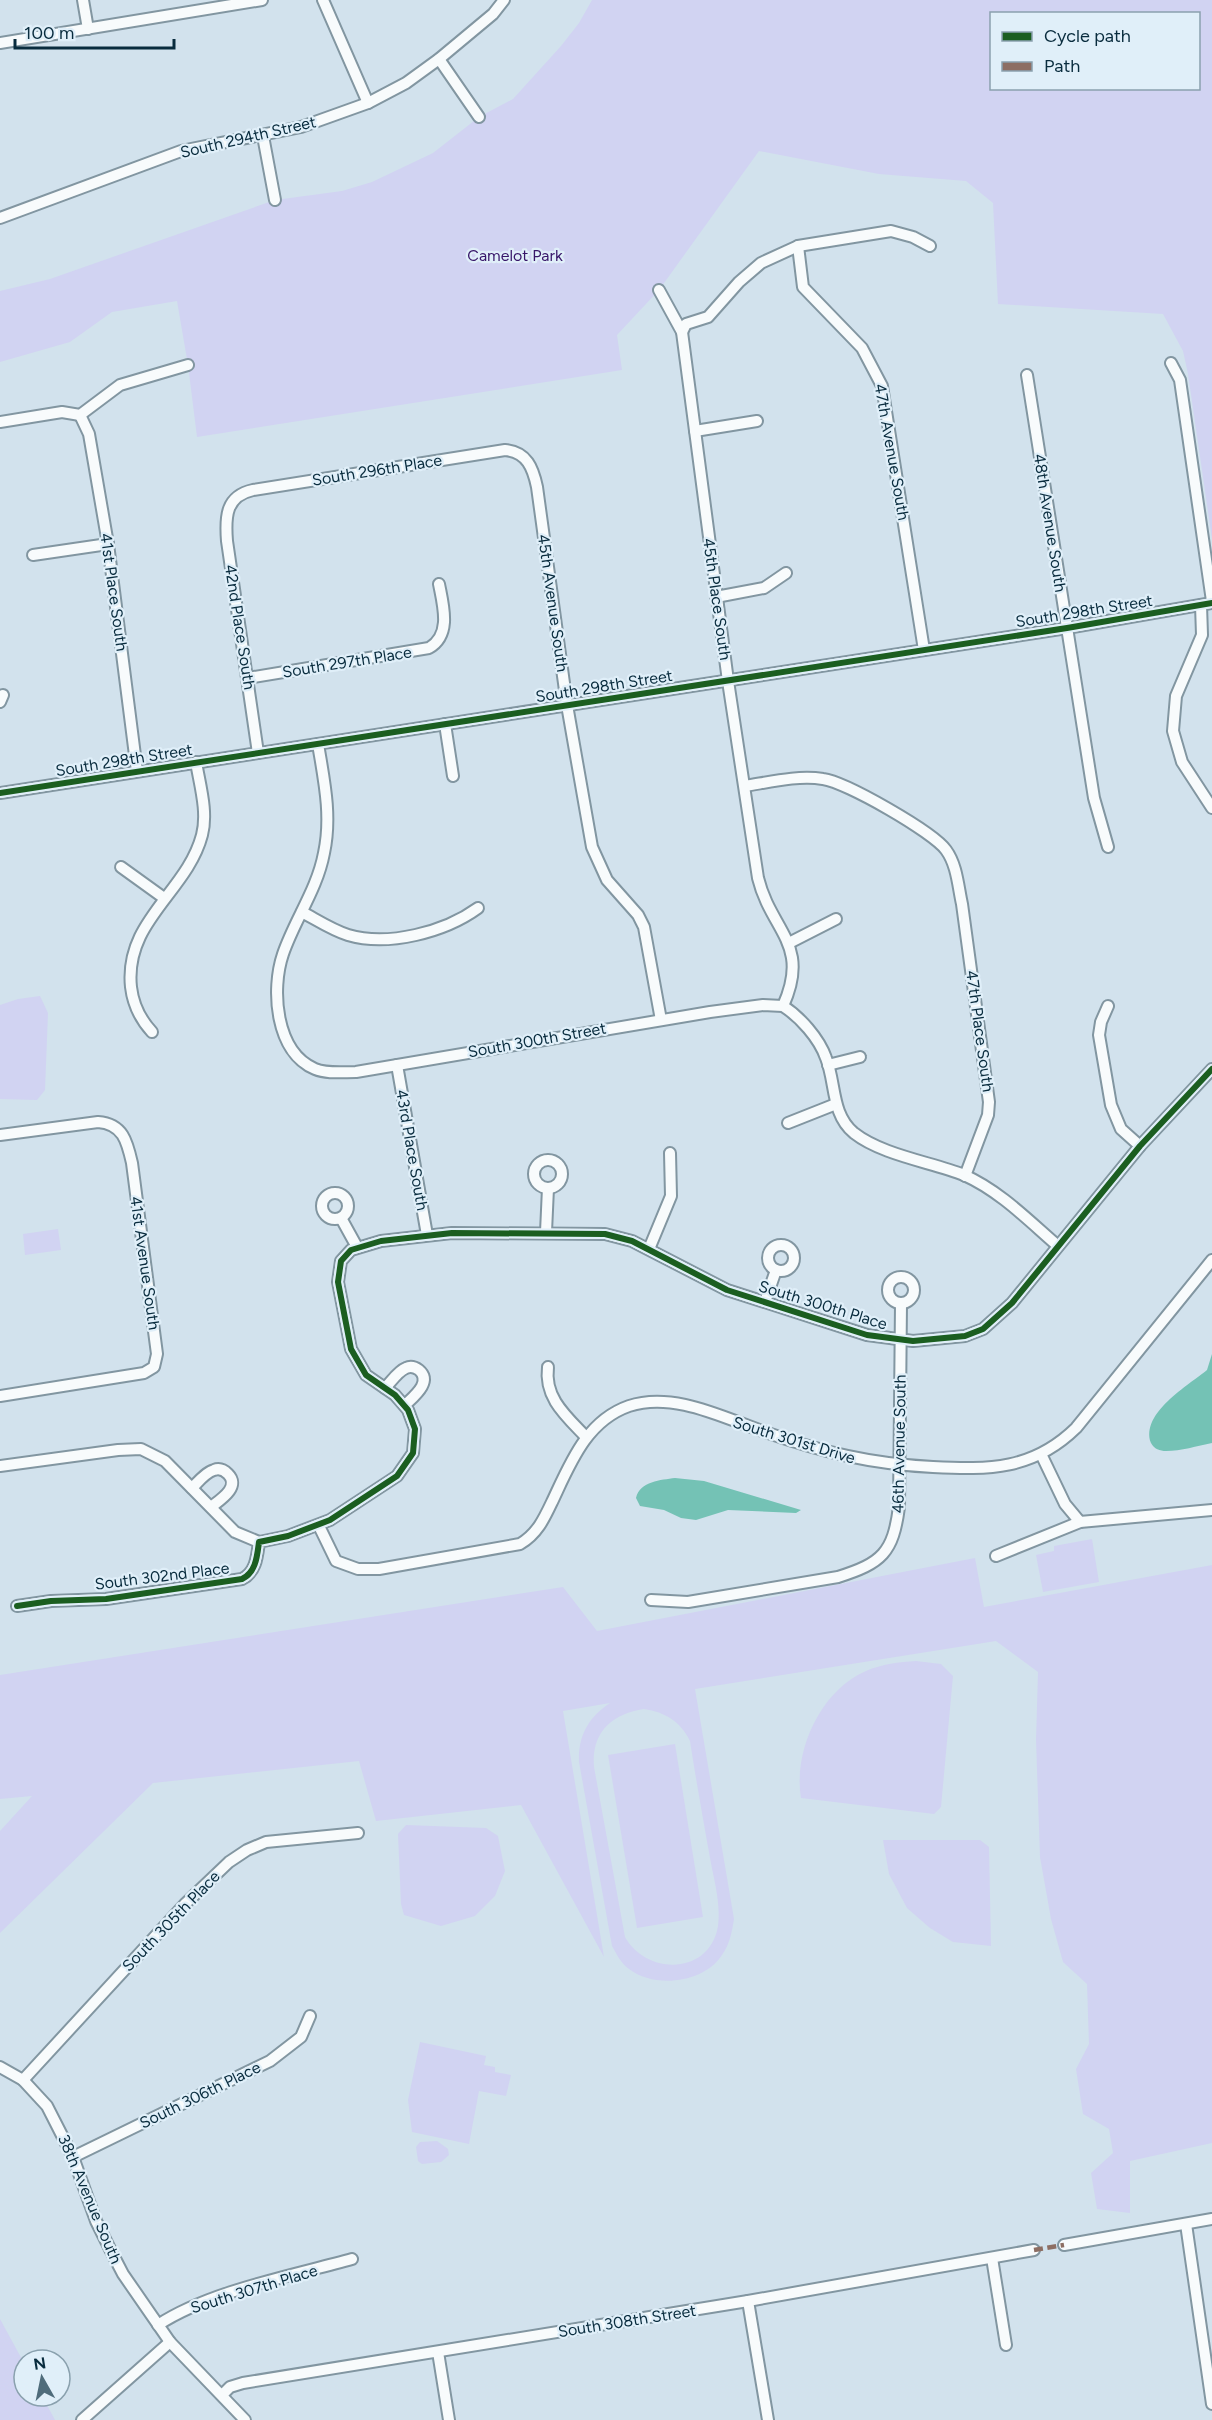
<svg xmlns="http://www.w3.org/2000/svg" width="1212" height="2420" font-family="Figtree,sans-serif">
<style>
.green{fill:#d1d3f2;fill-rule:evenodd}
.water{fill:#74c2b5}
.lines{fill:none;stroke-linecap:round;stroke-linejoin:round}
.minor-casing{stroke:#8296a1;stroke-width:14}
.minor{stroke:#f8fbfc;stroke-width:10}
.quiet{stroke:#8d6e63;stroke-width:4.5;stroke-dasharray:9 4.5;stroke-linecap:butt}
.cycleway-casing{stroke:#e0eff9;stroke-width:10}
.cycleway{stroke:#1b5e20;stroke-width:6}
.labels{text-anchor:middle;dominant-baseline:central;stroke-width:4.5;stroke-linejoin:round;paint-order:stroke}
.street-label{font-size:16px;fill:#092c3e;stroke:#e0eff9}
.park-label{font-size:16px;fill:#371669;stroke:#e0eff9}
</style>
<rect width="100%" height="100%" fill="#d2e2ed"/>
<!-- green -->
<g class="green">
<path d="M 592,0 L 1212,0 L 1212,539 L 1188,374 L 1183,351 L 1163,314 L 998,304 L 993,203 L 966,181 L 879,174 L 759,151 L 659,290 L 617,335 L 622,370 L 197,437 L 188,365 L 177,301 L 112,312 L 70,342 L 0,362 L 0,291 L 50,279 L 275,200 L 342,191 L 372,182 L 433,153 L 479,117 L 513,99 L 561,46 L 579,23 ZM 992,14 L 1198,14 L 1198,88 L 992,88 Z"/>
<polygon points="40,996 48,1013 45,1090 37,1100 0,1099 0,1005 18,999"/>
<polygon points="58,1229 61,1250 25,1255 23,1234"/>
<polygon points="1092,1539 1099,1582 1043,1592 1036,1555 1054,1551 1054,1546"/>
<path d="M 975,1558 L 984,1607 L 1212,1565 L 1212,2143 L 1130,2161 L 1130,2213 L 1097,2209 L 1091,2173 L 1113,2153 L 1109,2129 L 1083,2114 L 1076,2069 L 1089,2044 L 1087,1984 L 1063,1962 L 1051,1919 L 1040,1857 L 1036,1740 L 1038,1672 L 996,1641 L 695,1689 L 734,1919 C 732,1931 730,1944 722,1955 C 704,1983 655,1989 629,1969 C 621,1963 617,1955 612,1946 L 579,1762 C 578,1735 589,1717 610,1703 L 563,1711 L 604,1957 L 521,1805 L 376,1821 L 359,1761 L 153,1783 L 0,1933 L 0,1831 L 32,1796 L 0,1799 L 0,1675 L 563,1587 L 597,1631 ZM 644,1709 C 665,1712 681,1722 690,1741 C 696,1780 703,1819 710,1858 C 714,1880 721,1904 718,1926 C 710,1975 647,1976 625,1937 L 594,1767 C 591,1732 612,1714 644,1709 Z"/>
<path d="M 916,1661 L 941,1664 L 953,1676 L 941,1807 L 934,1814 L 801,1798 C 793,1751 821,1690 866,1671 C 882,1664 899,1662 916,1661 Z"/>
<polygon points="675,1744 703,1917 637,1928 608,1755"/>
<polygon points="406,1825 486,1828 498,1836 505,1871 495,1896 475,1916 441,1926 404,1915 401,1904 398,1834"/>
<polygon points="883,1840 980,1840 989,1847 991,1946 953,1942 930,1928 907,1908 889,1874"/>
<polygon points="420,2042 486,2056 484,2065 495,2067 495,2072 511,2075 506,2096 479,2091 469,2144 412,2132 408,2100"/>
<polygon points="437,2141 448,2149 449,2155 441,2162 422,2164 418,2161 416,2147 420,2142"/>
<polygon points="0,2319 24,2363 24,2396 42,2396 55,2420 0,2420"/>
</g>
<!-- water -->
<g class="water">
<path d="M 1212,1354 L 1212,1443 C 1197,1446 1181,1451 1166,1451 C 1160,1451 1154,1449 1151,1443 C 1140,1413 1189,1385 1207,1370 Z"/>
<path d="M 675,1478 L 704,1481 L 801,1510 L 796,1513 L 728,1510 L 696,1520 L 681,1518 L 664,1510 L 640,1506 L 636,1498 C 640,1481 661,1480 675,1478 Z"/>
</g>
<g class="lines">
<!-- minor casing -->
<g class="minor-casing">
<g id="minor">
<polyline points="83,0 88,29"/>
<polyline points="323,0 368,103"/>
<polyline points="0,43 262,0"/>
<polyline points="439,59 479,117"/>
<polyline points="263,136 275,200"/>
<polyline points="0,218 181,151 301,127 368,103 406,83 439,59 493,14 504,0"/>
<polyline points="798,246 803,287 862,348 882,386 924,650"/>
<path d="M 659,290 L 682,332 L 728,681 L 758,878 C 771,931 811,944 783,1006"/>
<polyline points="682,332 686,324 708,317 739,282 761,263 798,246 891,231 913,237 930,246"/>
<polyline points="1171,363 1180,380 1212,601"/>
<polyline points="1027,375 1094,798 1108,847"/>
<polyline points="80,415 89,434 108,544 137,771"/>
<polyline points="0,422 62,412 80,415 120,385 188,365"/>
<polyline points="695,431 757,421"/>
<polyline points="33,555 108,544"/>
<polyline points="716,597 764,588 786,573"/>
<polyline points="1201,605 1202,635 1176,696 1173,731 1182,762 1212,808"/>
<path d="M 248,678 L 429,648 C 452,635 443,605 439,584"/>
<polyline points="0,702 3,695"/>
<polyline points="445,724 453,776"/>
<path d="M 318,744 C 324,780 332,816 324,853 C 317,890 295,919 283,954 C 271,989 275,1052 315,1069 C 327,1074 342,1072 356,1072 L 710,1012 L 763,1005 L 783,1006 C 800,1017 819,1038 826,1058 C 836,1083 831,1114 854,1133 C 882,1155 931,1162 964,1175 C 1000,1191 1029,1221 1058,1246"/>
<path d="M 258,753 L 227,541 C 225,516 226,496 253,490 L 505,450 C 527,452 533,468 537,487 L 567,705 L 592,847 L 607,880 L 638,915 L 644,927 L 661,1020"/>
<path d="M 745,786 C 770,782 798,775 823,779 C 846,782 933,832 946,850 C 957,865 958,886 962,904 L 989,1102 L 988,1115 L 965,1176"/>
<polyline points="0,793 1067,628 1212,603"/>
<polyline points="121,867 164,898"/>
<path d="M 302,912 C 317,920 332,930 348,935 C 388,947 445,932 478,908"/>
<polyline points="789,943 836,919"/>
<polyline points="1108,1006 1101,1022 1099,1035 1111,1105 1121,1129 1140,1146"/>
<path d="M 152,1032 C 140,1019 133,1004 131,987 C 124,921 187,892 202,835 C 208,812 200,786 196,762"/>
<polyline points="397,1065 427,1235"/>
<polyline points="828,1065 860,1057"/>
<polyline points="788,1123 836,1104"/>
<path d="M 0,1135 L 98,1122 C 123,1124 127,1141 132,1163 L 157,1354 L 154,1367 L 144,1373 L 0,1396"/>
<circle cx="548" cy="1174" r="14"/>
<circle cx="335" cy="1206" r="13"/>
<polyline points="341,1218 357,1247"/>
<polyline points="546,1232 548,1188"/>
<circle cx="781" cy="1258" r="13"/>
<polyline points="649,1249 671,1196 670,1153"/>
<circle cx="901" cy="1290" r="13"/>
<polyline points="765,1302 776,1270"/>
<path d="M 548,1367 C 544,1398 566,1416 586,1437"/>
<path d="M 385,1388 C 391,1382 398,1371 406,1368 C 410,1366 415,1367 419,1370 C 433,1382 413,1397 405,1405"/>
<polyline points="1041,1454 1065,1504 1080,1522"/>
<polyline points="0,1466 118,1450 141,1449 165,1461 235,1532 259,1542"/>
<path d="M 192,1488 C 198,1482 206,1472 214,1470 C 219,1468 224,1470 228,1474 C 241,1487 220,1500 211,1507"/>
<path d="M 319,1526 L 336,1561 L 358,1569 L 379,1569 L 520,1544 C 537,1534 544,1519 552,1502 C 570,1464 586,1421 629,1406 C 673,1391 724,1418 765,1432 C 822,1452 871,1464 933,1467 C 989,1470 1033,1470 1076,1428 L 1212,1260"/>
<polyline points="996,1556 1080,1522 1212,1510"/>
<path d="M 651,1600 L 688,1602 L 838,1577 C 882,1563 893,1553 899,1507 L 901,1304"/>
<path d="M 17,1606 L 51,1601 L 106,1599 L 242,1579 C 256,1572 257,1557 259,1542 L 288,1536 L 330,1520 L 397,1476 L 413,1453 L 415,1429 L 408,1410 L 395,1395 L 366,1375 L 351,1349 L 338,1282 L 341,1261 L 351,1250 L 381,1241 L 452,1233 L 605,1234 L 632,1241 L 727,1290 L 867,1335 L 913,1341 L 965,1336 L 983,1329 L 1012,1303 L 1140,1146 L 1212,1069"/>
<polyline points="0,2067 23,2080 47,2106 73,2157 96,2221 110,2249 123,2274 170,2342 245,2420"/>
<polyline points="23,2080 186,1903 229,1862 247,1850 266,1842 358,1833"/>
<polyline points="73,2157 270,2061 301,2037 310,2016"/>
<polyline points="1186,2224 1212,2404"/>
<polyline points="1064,2245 1212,2219"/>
<polyline points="992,2258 1006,2345"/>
<polyline points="748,2301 768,2420"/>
<path d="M 158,2325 C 210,2291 291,2276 352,2259"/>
<polyline points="438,2352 449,2420"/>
<polyline points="222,2395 230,2387 243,2383 748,2301 1034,2250"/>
<polyline points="82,2420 170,2342"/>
</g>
</g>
<!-- minor -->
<use href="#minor" class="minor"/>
<!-- quiet -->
<polyline class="quiet" points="1034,2250 1064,2245"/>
<!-- cycleway casing -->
<g class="cycleway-casing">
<g id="cycleway">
<polyline points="0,793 1067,628 1212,603"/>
<path d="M 17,1606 L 51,1601 L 106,1599 L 242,1579 C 256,1572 257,1557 259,1542 L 288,1536 L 330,1520 L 397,1476 L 413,1453 L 415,1429 L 408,1410 L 395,1395 L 366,1375 L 351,1349 L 338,1282 L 341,1261 L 351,1250 L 381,1241 L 452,1233 L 605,1234 L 632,1241 L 727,1290 L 867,1335 L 913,1341 L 965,1336 L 983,1329 L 1012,1303 L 1140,1146 L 1212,1069"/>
</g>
</g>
<!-- cycleway -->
<use href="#cycleway" class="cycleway"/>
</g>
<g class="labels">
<!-- street labels -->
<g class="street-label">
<text transform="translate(248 137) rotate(-13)">South 294th Street</text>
<text transform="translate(892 452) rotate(80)">47th Avenue South</text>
<text transform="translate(377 470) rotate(-9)">South 296th Place</text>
<text transform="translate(1050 523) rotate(81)">48th Avenue South</text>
<text transform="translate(114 592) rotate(82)">41st Place South</text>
<text transform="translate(717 599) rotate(82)">45th Place South</text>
<text transform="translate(553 603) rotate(82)">45th Avenue South</text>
<text transform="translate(1084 611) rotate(-9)">South 298th Street</text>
<text transform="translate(240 627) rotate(81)">42nd Place South</text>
<text transform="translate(347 662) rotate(-9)">South 297th Place</text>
<text transform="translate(604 686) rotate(-9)">South 298th Street</text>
<text transform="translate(124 760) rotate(-9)">South 298th Street</text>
<text transform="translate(980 1031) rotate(82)">47th Place South</text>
<text transform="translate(537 1040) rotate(-10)">South 300th Street</text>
<text transform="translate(412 1150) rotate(80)">43rd Place South</text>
<text transform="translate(145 1263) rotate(82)">41st Avenue South</text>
<text transform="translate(823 1305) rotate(17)">South 300th Place</text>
<text transform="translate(794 1440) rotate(17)">South 301st Drive</text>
<text transform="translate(899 1444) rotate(-89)">46th Avenue South</text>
<text transform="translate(162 1576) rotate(-7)">South 302nd Place</text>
<text transform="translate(171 1921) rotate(-46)">South 305th Place</text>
<text transform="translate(200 2095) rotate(-26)">South 306th Place</text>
<text transform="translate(90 2199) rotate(67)">38th Avenue South</text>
<text transform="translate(254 2289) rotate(-17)">South 307th Place</text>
<text transform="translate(627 2321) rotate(-9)">South 308th Street</text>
</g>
<!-- park labels -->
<g class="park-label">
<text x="515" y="255">Camelot Park</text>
</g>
</g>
<!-- legend -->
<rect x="990" y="12" width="210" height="78" fill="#e0eff9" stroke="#8aa1ae" stroke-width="1.5"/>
<rect x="1002" y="32" width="30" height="9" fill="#1b5e20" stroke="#8aa1ae" stroke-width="1.5"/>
<text x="1044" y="42" font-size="18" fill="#092c3e">Cycle path</text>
<rect x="1002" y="62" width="30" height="9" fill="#8d6e63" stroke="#8aa1ae" stroke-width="1.5"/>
<text x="1044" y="72" font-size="18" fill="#092c3e">Path</text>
<!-- north arrow -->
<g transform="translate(42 2378) rotate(351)"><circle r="28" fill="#e0eff9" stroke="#8aa1ae" stroke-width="1.5"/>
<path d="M0-4.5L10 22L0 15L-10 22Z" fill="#4f6c7b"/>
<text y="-9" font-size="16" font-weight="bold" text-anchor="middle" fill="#092c3e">N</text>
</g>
<!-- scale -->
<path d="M15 39v9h159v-9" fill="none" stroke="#092c3e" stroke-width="3"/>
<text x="24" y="39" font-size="18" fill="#092c3e" stroke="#e0eff9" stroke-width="4.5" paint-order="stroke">100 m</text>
</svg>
